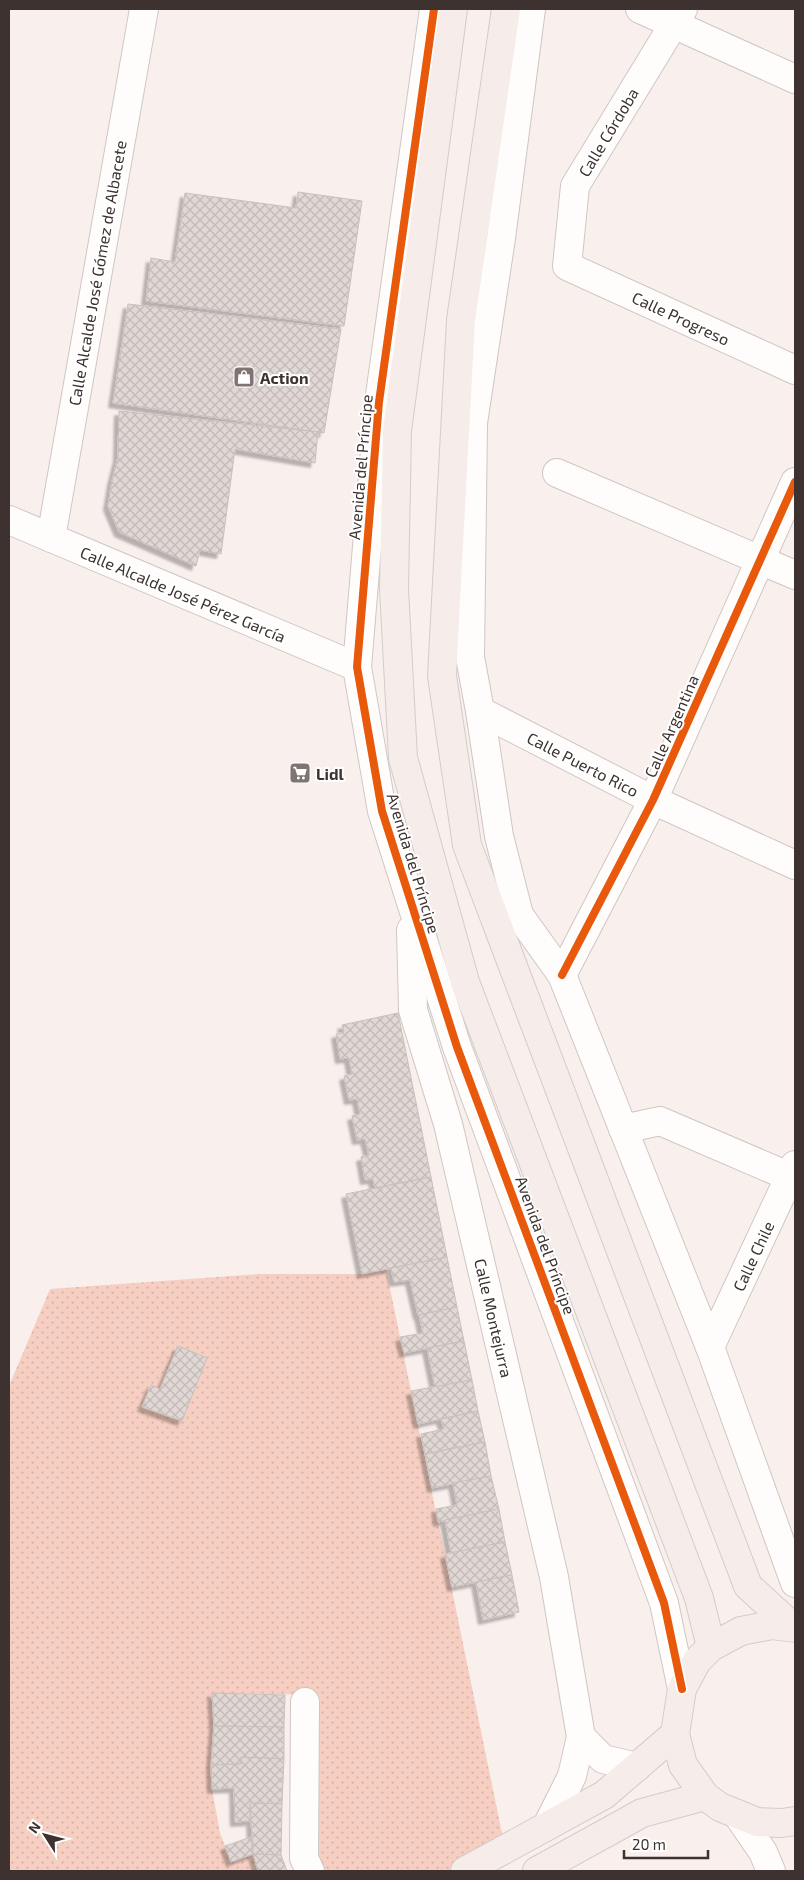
<svg xmlns="http://www.w3.org/2000/svg" width="804" height="1880" font-family="'Exo 2',sans-serif">
<style>
.grass{fill:url(#grass-dots)}
.building{fill:url(#building-cross-hatch);stroke:#c8c0bd;filter:url(#shadow)}
.lines{fill:none;stroke-linecap:round;stroke-linejoin:round}
.minor-casing{stroke:#cfc6c3;stroke-width:30}
.primary-casing{stroke:#d2cccb;stroke-width:30}
.minor{stroke:#fefdfc;stroke-width:28}
.primary{stroke:#f6edea;stroke-width:28}
.cycleway-casing{stroke:#fff;stroke-width:11}
.cycleway{stroke:#e8590c;stroke-width:8}
.labels{text-anchor:middle;dominant-baseline:central;stroke-width:4;stroke-linejoin:round;paint-order:stroke}
.street-label{font-size:16px;fill:#3d322f;stroke:#fff}
.poi-label{font-size:16px;font-weight:bold;fill:#3d322f;stroke:#fff;text-anchor:start}
</style>
<defs>
<pattern id="grass-dots" width="8" height="8" patternUnits="userSpaceOnUse" patternTransform="scale(1.25)"><rect width="8" height="8" fill="#f7cfc2"/><path d="M2 2h.1M6 6h.1" fill="none" stroke="#d5b2a7" stroke-width="1.8" stroke-linecap="round"/></pattern>
<pattern id="building-cross-hatch" width="8" height="8" patternUnits="userSpaceOnUse" patternTransform="scale(1.25)"><rect width="8" height="8" fill="#e1d8d5"/><path d="M0 0l8 8M0 8l8-8" fill="none" stroke="#c2bab7"/></pattern>
<filter id="shadow"><feDropShadow dx="-4.5" dy="4.5" stdDeviation="1" flood-color="#0004"/></filter>
</defs>
<rect width="100%" height="100%" fill="#f9f0ed"/>
<!-- grass -->
<polygon class="grass" points="386,1269 503,1838 448,1871 323,1871 309,1832 319,1695 213,1693 212,1789 220,1833 231,1861 253,1854 258,1871 9,1871 9,1386 50,1289 259,1274 362,1274"/>
<!-- building -->
<g class="building">
<polygon points="298,192 362,201 344,326 146,301 151,258 175,262 185,193 296,208"/>
<polygon points="128,304 341,329 324,433 113,403"/>
<polygon points="119,411 318,432 315,463 235,449 221,554 200,550 196,566 119,532 108,506 112,481 118,457"/>
<polygon points="398,1013 431,1177 375,1188 373,1179 365,1180 361,1157 369,1155 365,1139 357,1140 352,1116 360,1114 357,1099 349,1100 344,1076 352,1074 349,1058 340,1059 336,1034 344,1032 342,1025"/>
<polygon points="431,1177 447,1257 362,1274 346,1194"/>
<polygon points="447,1257 457,1307 418,1315 410,1280 394,1282 391,1268"/>
<polygon points="457,1307 464,1341 404,1353 400,1337 423,1333 419,1315"/>
<polygon points="464,1341 472,1380 435,1387 427,1348"/>
<polygon points="178,1346 207,1358 182,1421 142,1407 151,1385 160,1389"/>
<polygon points="472,1380 478,1411 418,1424 411,1391"/>
<polygon points="478,1411 485,1442 425,1454 421,1434 444,1429 441,1419"/>
<polygon points="485,1442 491,1476 432,1488 425,1454"/>
<polygon points="491,1476 499,1509 438,1522 436,1509 457,1505 453,1483"/>
<polygon points="499,1509 505,1542 451,1553 445,1520"/>
<polygon points="505,1542 512,1575 452,1587 445,1554"/>
<polygon points="512,1575 519,1612 483,1620 476,1582"/>
<polygon points="212,1693 285,1695 284,1727 214,1726"/>
<polygon points="214,1726 284,1727 284,1759 241,1757 241,1764 211,1765"/>
<polygon points="241,1757 284,1759 282,1804 250,1803 250,1821 235,1822 234,1788 212,1789 211,1765 241,1764"/>
<polygon points="250,1803 282,1804 281,1855 253,1854"/>
<polygon points="251,1837 253,1854 231,1862 225,1846"/>
<polygon points="253,1854 281,1855 287,1871 258,1871"/>
</g>
<g class="lines">
<!-- minor casing -->
<g class="minor-casing">
<g id="minor">
<polyline points="434,9 379,402 357,667 382,811 457,1047 664,1603 682,1689"/>
<polyline points="531,9 501,238 473,423 470,657 480,711 499,836 519,915 562,975 710,1347 795,1583"/>
<polyline points="640,9 795,79"/>
<polyline points="683,9 575,186 567,266 795,370"/>
<polyline points="557,473 795,575"/>
<polyline points="9,520 357,667"/>
<polyline points="51,538 144,9"/>
<polyline points="480,711 653,800 795,865"/>
<polyline points="411,930 413,1010 448,1124 554,1577 581,1737 572,1776 547,1826"/>
<polyline points="562,975 653,800 795,482"/>
<polyline points="623,1129 660,1121 795,1179"/>
<polyline points="710,1347 795,1165"/>
<polyline points="305,1702 304,1858 310,1871"/>
<polyline points="581,1737 603,1759 637,1767"/>
<polyline points="737,1814 763,1852 771,1871"/>
</g>
</g>
<!-- primary casing -->
<g class="primary-casing">
<g id="primary">
<polyline points="453,9 397,431 394,589 403,758 465,982 699,1598 711,1647"/>
<polyline points="506,9 461,320 442,676 467,845 748,1586 793,1627"/>
<polyline points="795,1628 772,1625 741,1631 711,1647 697,1661 682,1689 675,1734 683,1765 705,1796 720,1807 757,1822 782,1823 795,1821"/>
<polyline points="465,1871 604,1795 675,1734"/>
<polyline points="537,1871 642,1813 705,1796"/>
</g>
</g>
<!-- minor -->
<use href="#minor" class="minor"/>
<!-- primary -->
<use href="#primary" class="primary"/>
<!-- cycleway casing -->
<g class="cycleway-casing">
<g id="cycleway">
<polyline points="434,9 379,402 357,667 382,811 457,1047 664,1603 682,1689"/>
<polyline points="562,975 653,800 795,482"/>
</g>
</g>
<!-- cycleway -->
<use href="#cycleway" class="cycleway"/>
</g>
<!-- icons -->
<defs>
<g id="shop-square" transform="scale(1.125)"><rect x="-9" y="-9" width="18" height="18" rx="4" fill="#7f7472" stroke="#fff"/><path d="M-5-2.5h2.3a2.7 3.5 0 0 1 5.4 0H5L5.5 6h-11ZM-1.5-2.5h3a1.5 2.3 0 0 0-3 0Z" fill="#fff"/></g>
<g id="supermarket-square" transform="scale(1.125)"><rect x="-9" y="-9" width="18" height="18" rx="4" fill="#7f7472" stroke="#fff"/><path d="M-6-5.5h2.5l.6 2H6L4.5 2H-2.5L-4.4-4H-6ZM-1.5 3.2a1.3 1.3 0 1 0 .1 0ZM3 3.2a1.3 1.3 0 1 0 .1 0Z" fill="#fff"/></g>
</defs>
<g fill-rule="evenodd">
<use href="#shop-square" x="244" y="377"/>
<use href="#supermarket-square" x="300" y="773"/>
</g>
<g class="labels">
<!-- street labels -->
<g class="street-label">
<text transform="translate(608 132) rotate(-59)">Calle Córdoba</text>
<text transform="translate(97 273) rotate(-80)">Calle Alcalde José Gómez de Albacete</text>
<text transform="translate(681 318) rotate(25)">Calle Progreso</text>
<text transform="translate(360 467) rotate(-85)">Avenida del Príncipe</text>
<text transform="translate(183 594) rotate(23)">Calle Alcalde José Pérez García</text>
<text transform="translate(671 726) rotate(-66)">Calle Argentina</text>
<text transform="translate(583 764) rotate(27)">Calle Puerto Rico</text>
<text transform="translate(414 863) rotate(73)">Avenida del Príncipe</text>
<text transform="translate(546 1245) rotate(70)">Avenida del Príncipe</text>
<text transform="translate(753 1256) rotate(-65)">Calle Chile</text>
<text transform="translate(494 1318) rotate(77)">Calle Montejurra</text>
</g>
<!-- poi labels -->
<g class="poi-label">
<text x="260" y="377">Action</text>
<text x="316" y="773">Lidl</text>
</g>
</g>
<!-- border -->
<rect width="804" height="1880" fill="none" stroke="#3d322f" stroke-width="20"/>
<!-- north arrow -->
<g transform="translate(45 1835) rotate(306)" stroke="#ffffff" stroke-width="4" paint-order="stroke">
<path d="M0-4L9 19L0 12L-9 19Z" fill="#3d322f"/>
<text y="-8" font-size="14" font-weight="bold" text-anchor="middle" fill="#3d322f">N</text>
</g>
<!-- scale -->
<path d="M624 1850v8h84v-8" fill="none" stroke="#3d322f" stroke-width="2.5"/>
<text x="632" y="1850" font-size="15" fill="#3d322f" stroke="#ffffff" stroke-width="4" paint-order="stroke">20 m</text>
</svg>
